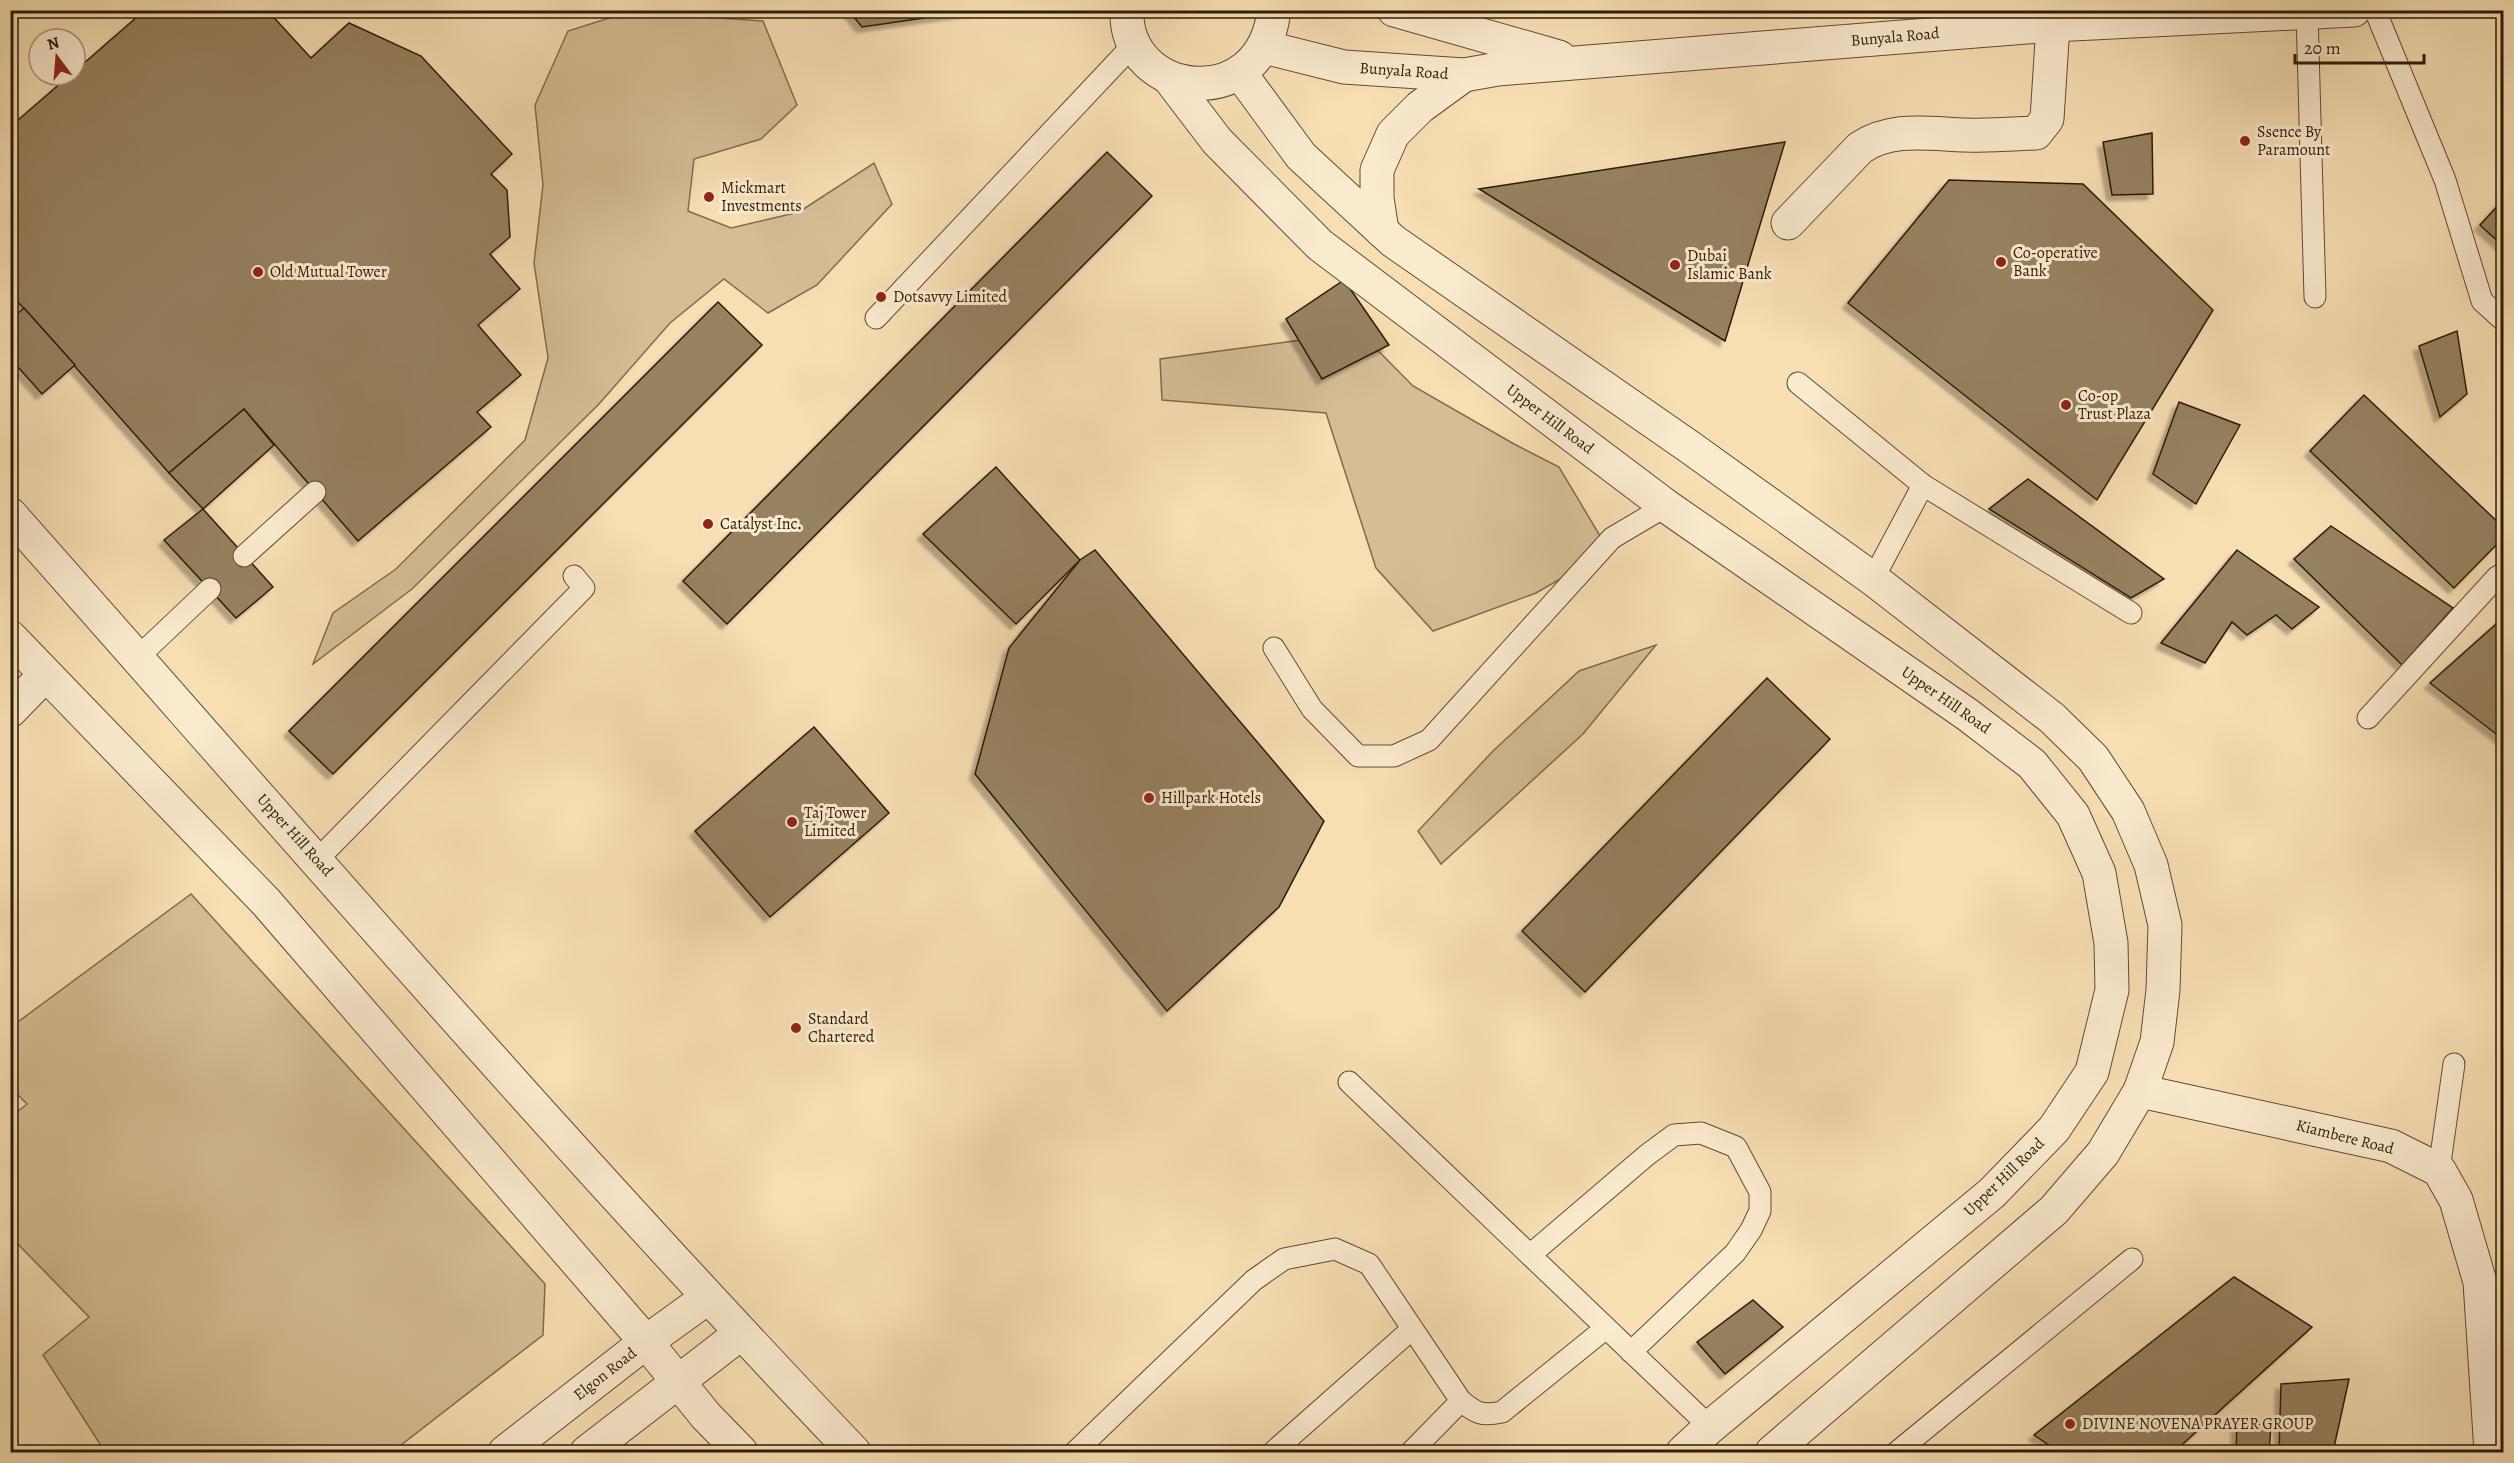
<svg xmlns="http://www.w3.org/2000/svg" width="2514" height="1463" font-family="Alegreya,serif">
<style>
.green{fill:#d5be96;stroke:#816c4e;stroke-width:1.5}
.building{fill:#968160;stroke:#2d1b06;stroke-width:1.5;filter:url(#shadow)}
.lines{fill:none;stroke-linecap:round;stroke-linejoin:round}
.service-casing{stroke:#604c31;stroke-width:23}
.minor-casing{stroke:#604c31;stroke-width:35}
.tertiary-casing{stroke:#604c31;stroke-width:35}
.service{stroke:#faeace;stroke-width:21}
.minor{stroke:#faeace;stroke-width:33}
.tertiary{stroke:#faeace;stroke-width:33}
.poi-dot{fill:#8f2418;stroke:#faeace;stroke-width:2}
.labels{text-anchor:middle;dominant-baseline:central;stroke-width:6;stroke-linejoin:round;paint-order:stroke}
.street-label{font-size:16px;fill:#2d1b06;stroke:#faeace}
.poi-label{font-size:16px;fill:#2d1b06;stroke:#faeace;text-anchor:start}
</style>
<defs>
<filter id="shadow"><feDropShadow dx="-5.5" dy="5.5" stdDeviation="1.5" flood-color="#0004"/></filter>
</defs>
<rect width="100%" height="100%" fill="#f7dfb3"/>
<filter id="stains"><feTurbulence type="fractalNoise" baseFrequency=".00333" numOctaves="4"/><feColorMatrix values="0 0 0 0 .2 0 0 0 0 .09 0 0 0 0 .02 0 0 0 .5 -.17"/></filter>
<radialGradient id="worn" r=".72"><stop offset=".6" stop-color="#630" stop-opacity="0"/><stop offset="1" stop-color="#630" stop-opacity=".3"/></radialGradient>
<!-- green -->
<g class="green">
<polygon points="628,12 763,21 797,105 761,139 694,159 688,211 731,228 799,212 874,163 892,204 817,285 768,313 724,279 670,323 599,404 412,589 313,664 333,613 396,569 525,440 548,358 534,263 543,185 535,105 568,31"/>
<polygon points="1325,297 1413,386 1514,444 1559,467 1609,551 1536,593 1433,631 1376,568 1326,413 1162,400 1160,359 1301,340"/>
<polygon points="1656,645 1583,734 1441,864 1418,831 1493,751 1579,671"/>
<polygon points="191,894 545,1284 543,1335 392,1452 105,1452 43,1355 89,1317 11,1237 11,1117 27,1104 11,1088 11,1027"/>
</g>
<!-- building -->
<g class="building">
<polygon points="145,10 267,10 311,58 349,23 421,56 512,154 491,174 507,190 510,237 490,254 520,289 478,325 521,375 477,412 491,427 358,541 244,409 169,473 10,293 10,127 70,75 75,75 75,71"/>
<polygon points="848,10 980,10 862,27"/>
<polygon points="2152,133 2153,194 2112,195 2103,142"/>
<polygon points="1785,142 1725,341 1479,189"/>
<polygon points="1107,152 1152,196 727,624 683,581"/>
<polygon points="1949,180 2083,184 2213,310 2097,500 1848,303"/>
<polygon points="2504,199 2504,247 2480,225"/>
<polygon points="1344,280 1389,345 1322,379 1286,319"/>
<polygon points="718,302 762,345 333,774 289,731"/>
<polygon points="24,308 75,365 42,394 10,358 10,320"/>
<polygon points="2457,331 2467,394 2440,417 2419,346"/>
<polygon points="2364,395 2504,528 2504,537 2454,588 2310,451"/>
<polygon points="2179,402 2240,425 2196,504 2153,474"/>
<polygon points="244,409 274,445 203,509 169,473"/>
<polygon points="996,467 1080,560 1016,624 923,534"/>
<polygon points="2028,479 2164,579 2131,598 1989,509"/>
<polygon points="203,509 273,587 236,618 164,540"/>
<polygon points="2331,526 2453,608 2402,665 2294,559"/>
<polygon points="1095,550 1324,821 1279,907 1167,1011 975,774 1009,648 1080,560"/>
<polygon points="2237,550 2319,607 2292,629 2276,615 2247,635 2232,622 2205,663 2161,643"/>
<polygon points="2504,617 2504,740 2430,683"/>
<polygon points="1767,678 1830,739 1585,992 1522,931"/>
<polygon points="814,727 889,813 770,917 695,831"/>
<polygon points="2234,1277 2312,1327 2174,1452 2059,1452 2034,1435"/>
<polygon points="1753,1300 1783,1327 1725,1374 1697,1342"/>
<polygon points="2349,1379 2333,1452 2279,1452 2281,1384"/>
<polygon points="2237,1422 2271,1426 2269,1452 2236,1452"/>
</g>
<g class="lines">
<!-- service casing -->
<g class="service-casing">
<g id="service">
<polyline points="2375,10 2445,180 2482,301 2504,321"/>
<polyline points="2307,13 2315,297"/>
<polyline points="876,318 1134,44"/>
<polyline points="1798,383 1923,485 2131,613"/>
<polyline points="244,556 315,492"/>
<polyline points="1873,579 1923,485"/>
<polyline points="1274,648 1312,709 1358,756 1394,756 1429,740 1612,538 1666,506"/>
<polyline points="137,658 210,589"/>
<polyline points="2368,718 2497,577 2504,573"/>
<polyline points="317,860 584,588 574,576"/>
<polyline points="1349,1082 1710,1427"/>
<polyline points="2439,1170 2454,1064"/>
<polyline points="1530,1255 1647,1155 1674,1135 1701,1133 1736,1147 1760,1192 1760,1211 1751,1230 1735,1253 1631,1352"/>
<path d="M 1075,1452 L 1254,1280 L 1284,1259 L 1335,1249 L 1369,1264 L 1461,1401 C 1477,1414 1482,1416 1502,1412 L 1606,1328"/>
<polyline points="1273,1452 1412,1329"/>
<polyline points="1411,1452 1461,1401"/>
<polyline points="1897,1452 2132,1259"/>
</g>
</g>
<!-- minor casing -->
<g class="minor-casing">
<g id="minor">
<path d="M 1788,223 L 1860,148 C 1891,126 1930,134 1966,135 C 1989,136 2013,134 2036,133 L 2047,119 L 2053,25"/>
<polyline points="10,711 45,675"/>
<polyline points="2140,1091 2391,1146 2439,1170 2456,1200 2480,1282 2491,1452"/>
</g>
</g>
<!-- tertiary casing -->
<g class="tertiary-casing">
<g id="tertiary">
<path d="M 1127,10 C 1123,97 1262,118 1274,10"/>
<polyline points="1394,10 1559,57"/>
<polyline points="1264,47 1344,67 1464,75 1498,69 2053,25 2354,10"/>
<polyline points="1240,73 1301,156 1393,241 1691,448 1873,579 2052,718 2093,758 2128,811 2151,865 2165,925 2163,990 2157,1042 2140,1091 2103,1153 2054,1210 1772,1452"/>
<polyline points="1169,78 1217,141 1320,245 1666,506 1968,715 2032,764 2073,815 2099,873 2111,943 2112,990 2092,1072 2054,1129 1992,1193 1710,1427 1683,1452"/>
<polyline points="1382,231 1377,198 1377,170 1393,134 1420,107 1464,75"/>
<path d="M 10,514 C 289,829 564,1148 854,1452"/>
<polyline points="10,637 266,902 646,1342 706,1416 741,1452"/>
<polyline points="505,1452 646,1342 707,1298"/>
<polyline points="587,1452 740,1334"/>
</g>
</g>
<!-- service -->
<use href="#service" class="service"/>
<!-- minor -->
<use href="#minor" class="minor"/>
<!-- tertiary -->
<use href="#tertiary" class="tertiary"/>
</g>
<!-- markers -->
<g class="poi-dot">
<circle cx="2245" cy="141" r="6"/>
<circle cx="709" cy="197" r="6"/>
<circle cx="2001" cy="262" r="6"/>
<circle cx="1675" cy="265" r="6"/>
<circle cx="258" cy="272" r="6"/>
<circle cx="881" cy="297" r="6"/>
<circle cx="2066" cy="405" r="6"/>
<circle cx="708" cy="524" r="6"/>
<circle cx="1149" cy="798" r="6"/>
<circle cx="792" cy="822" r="6"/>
<circle cx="796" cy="1028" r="6"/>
<circle cx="2070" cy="1424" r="6"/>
</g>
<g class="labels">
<!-- street labels -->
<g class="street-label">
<text transform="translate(1895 37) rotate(-5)">Bunyala Road</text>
<text transform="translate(1404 71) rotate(4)">Bunyala Road</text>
<text transform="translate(1550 419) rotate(37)">Upper Hill Road</text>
<text transform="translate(1946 700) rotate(35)">Upper Hill Road</text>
<text transform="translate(295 835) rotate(48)">Upper Hill Road</text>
<text transform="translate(2345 1137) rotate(14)">Kiambere Road</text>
<text transform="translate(2004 1177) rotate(-44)">Upper Hill Road</text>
<text transform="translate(605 1374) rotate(-38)">Elgon Road</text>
</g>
<!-- poi labels -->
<g class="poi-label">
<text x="2257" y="132">Ssence By<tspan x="2257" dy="18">Paramount</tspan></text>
<text x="721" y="188">Mickmart<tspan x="721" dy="18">Investments</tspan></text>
<text x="2013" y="253">Co-operative<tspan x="2013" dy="18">Bank</tspan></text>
<text x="1687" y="256">Dubai<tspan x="1687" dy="18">Islamic Bank</tspan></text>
<text x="270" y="272">Old Mutual Tower</text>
<text x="893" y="297">Dotsavvy Limited</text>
<text x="2078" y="396">Co-op<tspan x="2078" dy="18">Trust Plaza</tspan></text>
<text x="720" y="524">Catalyst Inc.</text>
<text x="1161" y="798">Hillpark Hotels</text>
<text x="804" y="813">Taj Tower<tspan x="804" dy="18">Limited</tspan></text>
<text x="808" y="1019">Standard<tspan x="808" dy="18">Chartered</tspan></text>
<text x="2082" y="1424">DIVINE NOVENA PRAYER GROUP</text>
</g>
</g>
<!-- margin -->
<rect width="2514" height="1463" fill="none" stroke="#f7dfb3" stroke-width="36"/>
<rect x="12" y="12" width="2490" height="1439" fill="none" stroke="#2d1b06" stroke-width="3"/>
<rect x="18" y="18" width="2478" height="1427" fill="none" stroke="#2d1b06" stroke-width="1.5"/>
<!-- north arrow -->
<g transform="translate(57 57) rotate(344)"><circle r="28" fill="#faeace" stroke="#a8977e" stroke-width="1.5"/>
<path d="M0-4.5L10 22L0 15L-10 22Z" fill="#8f2418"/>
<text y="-9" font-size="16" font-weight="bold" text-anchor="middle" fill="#2d1b06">N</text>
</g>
<!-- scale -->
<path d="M2295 54v9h129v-9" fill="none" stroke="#2d1b06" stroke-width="3"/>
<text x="2304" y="54" font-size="18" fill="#2d1b06" stroke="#faeace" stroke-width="4.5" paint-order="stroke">20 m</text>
<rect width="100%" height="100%" filter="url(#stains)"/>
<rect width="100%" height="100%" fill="url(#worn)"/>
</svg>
